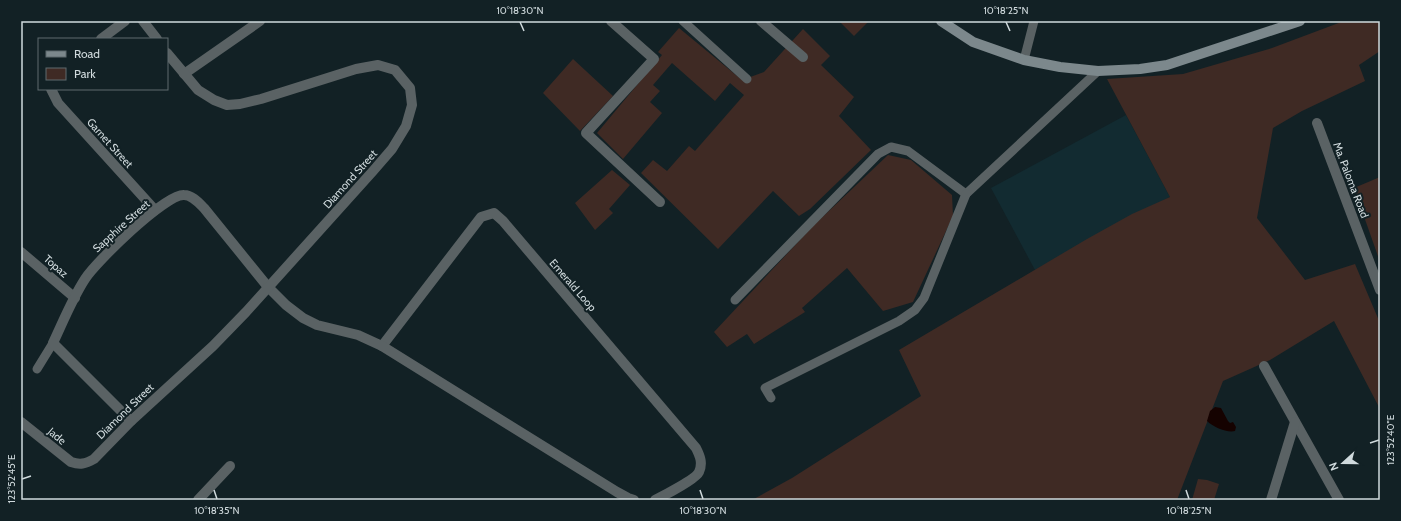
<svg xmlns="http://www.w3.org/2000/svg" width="1401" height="521" font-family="Cabin,sans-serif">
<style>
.built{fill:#122b31}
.green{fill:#3f2a24}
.water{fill:#150200}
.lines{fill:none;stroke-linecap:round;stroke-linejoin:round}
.lane{stroke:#5a6264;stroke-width:9}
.street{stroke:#5a6264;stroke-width:10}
.secondary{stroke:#7c888c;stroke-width:10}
.ticks{fill:none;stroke:#d0dadd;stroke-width:1.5}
.labels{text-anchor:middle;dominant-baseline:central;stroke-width:4;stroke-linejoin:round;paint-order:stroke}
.street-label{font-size:11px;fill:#d0dadd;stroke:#122125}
.neatline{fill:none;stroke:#d0dadd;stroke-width:1.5}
.ticks-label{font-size:10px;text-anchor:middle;fill:#d0dadd}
</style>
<rect width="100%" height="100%" fill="#122125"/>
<!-- built -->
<polygon class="built" points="1126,115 1170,197 1035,270 991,188"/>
<!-- green -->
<g class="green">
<polygon points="839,21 869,21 854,36"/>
<polygon points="1344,21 1380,21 1380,51 1359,65 1365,81 1302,111 1273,128 1257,218 1305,280 1355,264 1380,323 1380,409 1334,321 1270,360 1223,381 1177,500 752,500 792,478 921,396 899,350 1087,239 1132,214 1170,197 1107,79 1183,74 1269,49"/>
<polygon points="679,28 742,80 764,72 803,29 830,56 821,65 854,97 839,116 871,150 810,209 799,216 773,191 718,249 641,173 653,160 667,171 689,146 695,151 744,95 730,83 715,101 672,63 653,85 660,91 650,102 662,113 623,159 597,133 662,55 658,52"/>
<polygon points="573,59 613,96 580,131 543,93"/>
<polygon points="888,155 911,160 952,195 953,216 913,302 883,311 847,268 802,308 805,312 754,344 747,334 727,347 714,332 813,226"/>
<polygon points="612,170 630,185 609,209 613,213 595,230 575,203"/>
<polygon points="1380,177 1380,262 1354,188"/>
<polygon points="1198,479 1207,480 1219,484 1214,500 1192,500"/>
</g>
<!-- water -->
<path class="water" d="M 1215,407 L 1221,408 L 1228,421 L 1230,423 L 1233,422 L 1236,427 L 1235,431 C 1227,433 1213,427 1207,421 L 1210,411 Z"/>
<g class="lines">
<!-- lane -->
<g class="lane">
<polyline points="683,21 747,79"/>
<polyline points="1024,60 1034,21"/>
<polyline points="735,300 878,154 891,147 908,151 966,194 1098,71"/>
<polyline points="37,369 53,343"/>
<polyline points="771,398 765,388 899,321 915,310 924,298 966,194"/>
</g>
<!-- street -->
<g class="street">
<polyline points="143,21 157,39"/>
<polyline points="611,21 654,59 586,133 660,202"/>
<polyline points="761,21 803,57"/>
<polyline points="101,39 125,21"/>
<polyline points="184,74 260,21"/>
<polyline points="51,89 58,103 155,210"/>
<polyline points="1317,123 1380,290"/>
<polyline points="21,252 75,298"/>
<path d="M 382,346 L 481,217 L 494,213 L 503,221 L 696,448 C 700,456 703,463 699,472 C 696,479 663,496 655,500"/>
<polyline points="1264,366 1339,500"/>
<path d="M 131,421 L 53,343 C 63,322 72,299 85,279 C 96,262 165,194 184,195 C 192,195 199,203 204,208 L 268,287 L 286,305 L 303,318 L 317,325 L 358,335 L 382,346 L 617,492 L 628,498 L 634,500"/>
<path d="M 21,422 L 71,462 C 80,465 85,464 94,459 L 131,421 L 213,346 L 246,312 L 373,171 L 392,149 L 406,126 L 412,105 L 410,88 L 395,70 L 378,65 L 356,69 L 261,99 L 240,104 L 227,105 L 214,100 L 198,90 L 167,53"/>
<polyline points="198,500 230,466"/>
<polyline points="1271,500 1295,422"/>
</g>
<!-- secondary -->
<polyline class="secondary" points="941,21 973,42 1024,60 1060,67 1098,71 1140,69 1167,65 1300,21"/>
</g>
<!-- ticks -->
<path class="ticks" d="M 520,22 L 524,31M 1006,22 L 1010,31M 1370,443 L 1379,440M 22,479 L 31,476M 214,490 L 217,499M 700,490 L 703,499M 1186,490 L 1189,499"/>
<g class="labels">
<!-- street labels -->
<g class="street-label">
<text transform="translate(110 143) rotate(48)">Garnet Street</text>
<text transform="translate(350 179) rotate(-48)">Diamond Street</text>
<text transform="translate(1351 180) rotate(69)">Ma. Paloma Road</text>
<text transform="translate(121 226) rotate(-42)">Sapphire Street</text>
<text transform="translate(56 266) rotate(41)">Topaz</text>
<text transform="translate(573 285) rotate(49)">Emerald Loop</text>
<text transform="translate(125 411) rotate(-44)">Diamond Street</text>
<text transform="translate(57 436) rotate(40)">Jade</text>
</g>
</g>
<!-- border -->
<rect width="1401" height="521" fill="none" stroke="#122125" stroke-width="44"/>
<!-- legend -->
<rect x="38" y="38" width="130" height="52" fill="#122125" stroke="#5e6b6f"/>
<rect x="46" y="51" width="20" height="6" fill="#7c888c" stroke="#5e6b6f"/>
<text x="74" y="58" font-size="12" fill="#d0dadd">Road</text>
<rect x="46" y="68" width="20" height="12" fill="#3f2a24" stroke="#5e6b6f"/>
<text x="74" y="78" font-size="12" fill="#d0dadd">Park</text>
<!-- north arrow -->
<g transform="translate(1343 463) rotate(249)" stroke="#122125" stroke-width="3" paint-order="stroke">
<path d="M0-3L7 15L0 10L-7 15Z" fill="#d0dadd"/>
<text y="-6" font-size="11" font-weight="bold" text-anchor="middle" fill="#d0dadd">N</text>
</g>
<rect x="22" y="22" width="1357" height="477" class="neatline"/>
<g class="ticks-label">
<text x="520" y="14">10°18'30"N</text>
<text x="1006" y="14">10°18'25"N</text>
<text transform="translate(1390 440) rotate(-90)" y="4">123°52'40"E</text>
<text transform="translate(11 479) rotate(-90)" y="4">123°52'45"E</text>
<text x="217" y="514">10°18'35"N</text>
<text x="703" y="514">10°18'30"N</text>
<text x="1189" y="514">10°18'25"N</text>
</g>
</svg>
